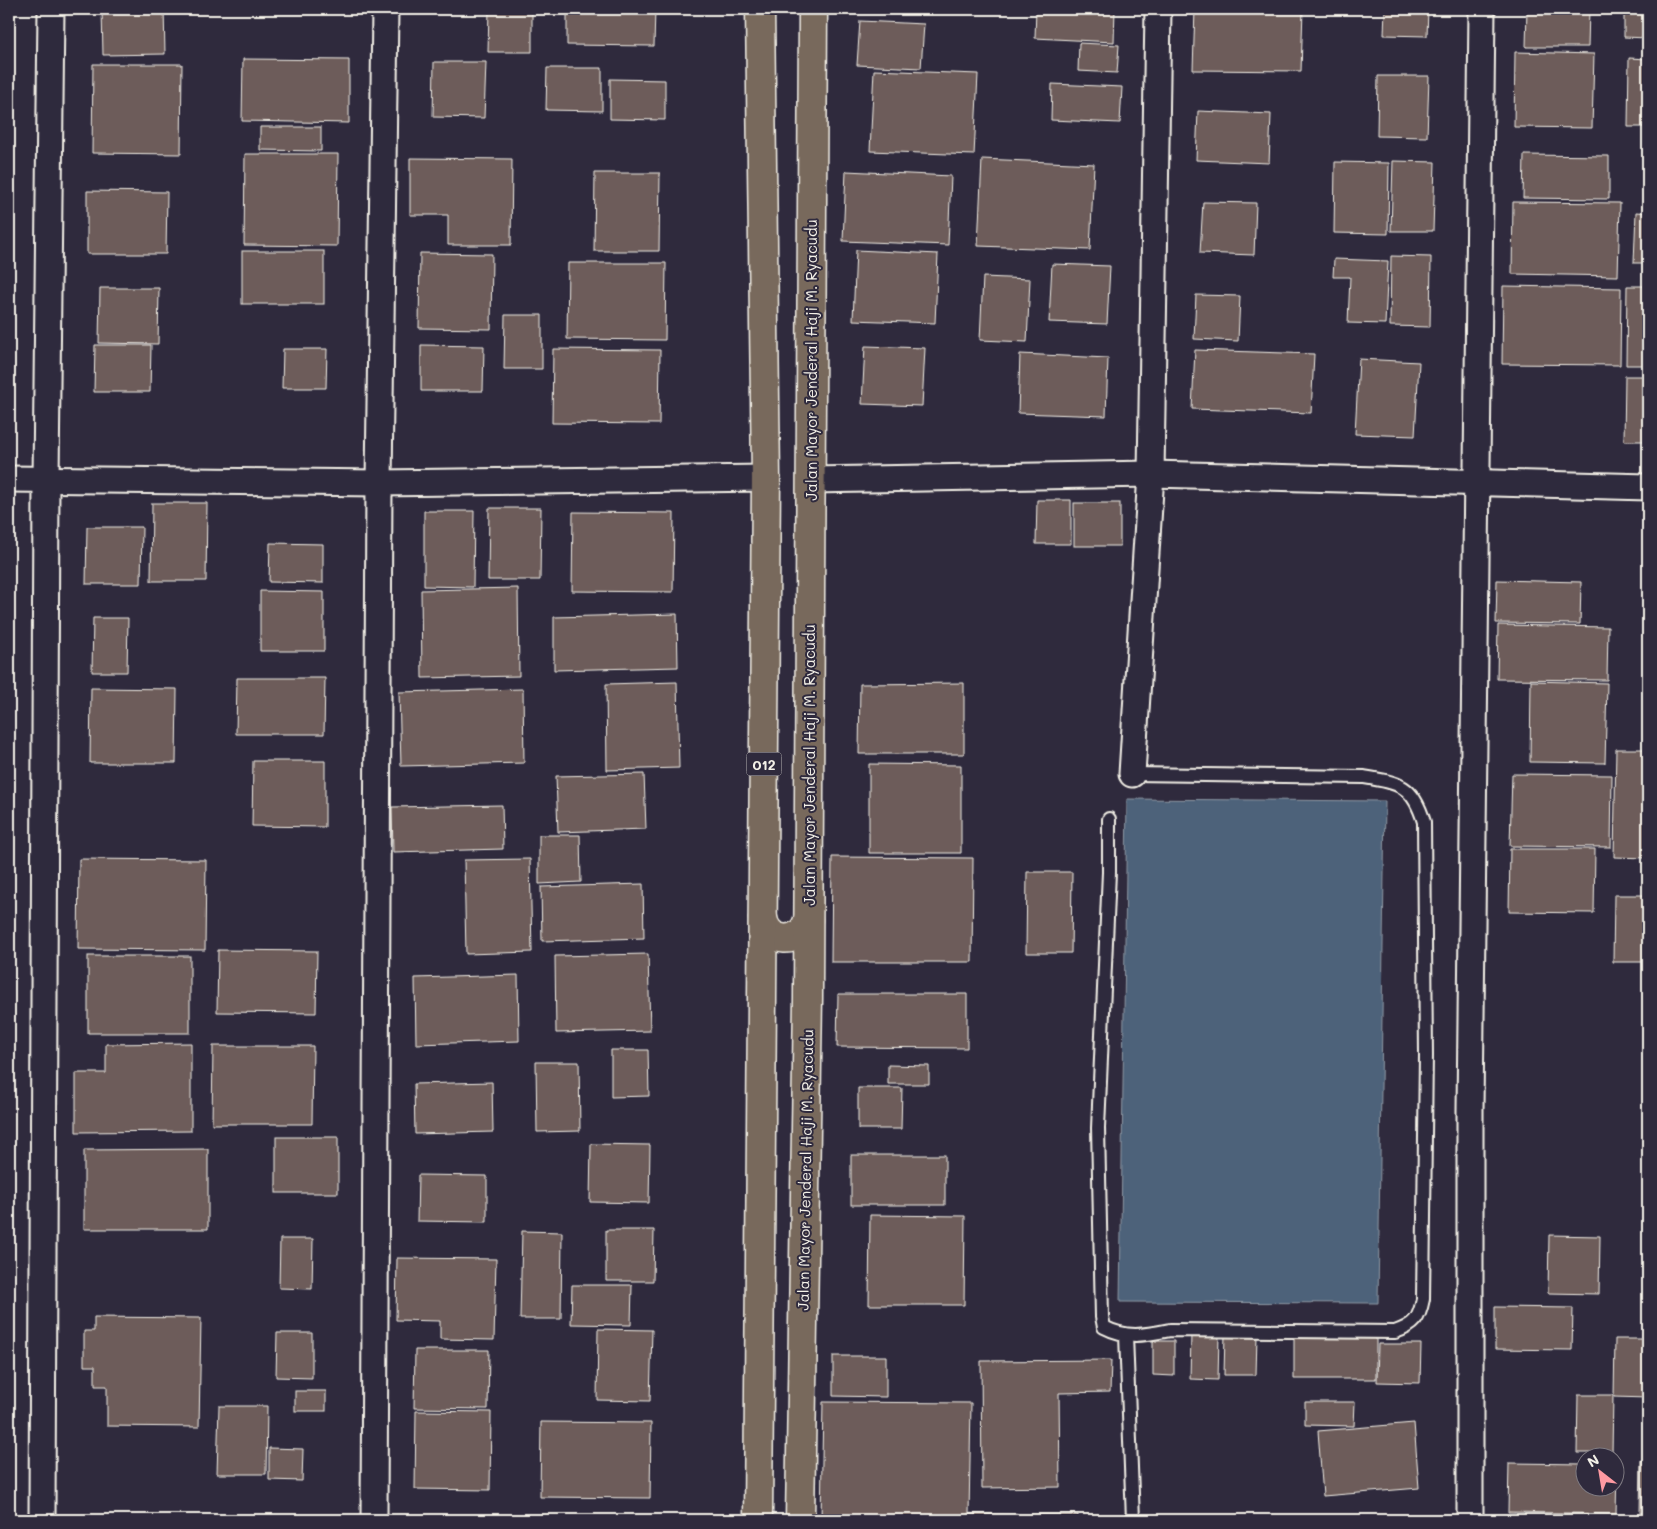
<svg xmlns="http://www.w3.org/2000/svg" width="1657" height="1529" font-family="Mali,sans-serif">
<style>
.water{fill:#4e627a;stroke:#909ba6}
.building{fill:#6d5c5a;stroke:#f4f1e8}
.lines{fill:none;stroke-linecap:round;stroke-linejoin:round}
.lane-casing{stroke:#f4f1e8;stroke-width:16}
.street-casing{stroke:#f4f1e8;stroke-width:29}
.primary-casing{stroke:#f4f1e8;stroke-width:31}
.lane{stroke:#2f2a3d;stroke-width:12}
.street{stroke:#2f2a3d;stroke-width:25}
.primary{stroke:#78695c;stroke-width:28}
.labels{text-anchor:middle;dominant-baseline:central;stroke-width:4;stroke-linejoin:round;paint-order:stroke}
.shield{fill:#2f2a3d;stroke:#b9b5b5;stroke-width:1}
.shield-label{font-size:14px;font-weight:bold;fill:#f4f1e8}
.street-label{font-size:15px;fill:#f4f1e8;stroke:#2f2a3d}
</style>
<rect width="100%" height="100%" fill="#2f2a3d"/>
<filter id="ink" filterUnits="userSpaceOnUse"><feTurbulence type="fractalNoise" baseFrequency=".02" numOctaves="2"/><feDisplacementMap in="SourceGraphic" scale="10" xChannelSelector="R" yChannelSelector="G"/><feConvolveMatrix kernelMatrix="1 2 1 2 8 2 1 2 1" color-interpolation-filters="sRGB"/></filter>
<g filter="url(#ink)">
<!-- water -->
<polygon class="water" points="1127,799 1385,801 1378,1303 1120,1302"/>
<!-- building -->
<g class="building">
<polygon points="102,9 164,9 165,54 103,55"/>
<polygon points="278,9 319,9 319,13 277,13"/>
<polygon points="489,9 532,9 532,52 488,52"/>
<polygon points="567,9 655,9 654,46 567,45"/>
<polygon points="1036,9 1115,9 1114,42 1035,38"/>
<polygon points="1195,9 1303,9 1301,71 1193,70"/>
<polygon points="1315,9 1355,9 1355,12 1315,11"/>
<polygon points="1385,9 1428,9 1427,36 1384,35"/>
<polygon points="1527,9 1589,9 1588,47 1526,47"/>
<polygon points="1624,9 1648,9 1648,38 1624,37"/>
<polygon points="860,21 924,24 921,68 857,65"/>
<polygon points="1079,43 1119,45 1117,73 1078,71"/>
<polygon points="1515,52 1594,54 1592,128 1514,127"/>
<polygon points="1629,58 1648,59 1648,127 1628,127"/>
<polygon points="243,59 349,60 349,123 242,121"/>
<polygon points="434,62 486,62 484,118 433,117"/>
<polygon points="93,64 182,64 181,154 92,153"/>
<polygon points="547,68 602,68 602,111 546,110"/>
<polygon points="874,70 978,74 974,155 870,151"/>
<polygon points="1378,76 1429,76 1427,137 1377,136"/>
<polygon points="610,79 665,80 665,120 610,119"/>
<polygon points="1052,84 1122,87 1120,123 1051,120"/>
<polygon points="1198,111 1271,114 1269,163 1196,160"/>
<polygon points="260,127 321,127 321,151 260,150"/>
<polygon points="245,154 338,154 337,246 244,245"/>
<polygon points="1524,155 1609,156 1609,199 1523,198"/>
<polygon points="410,158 512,159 511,245 448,245 448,215 410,215"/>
<polygon points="982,159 1094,164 1090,250 978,246"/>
<polygon points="1393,161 1435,162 1433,231 1391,231"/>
<polygon points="1335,162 1389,163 1388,234 1334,233"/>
<polygon points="846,171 951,176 948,245 843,241"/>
<polygon points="595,173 660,173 659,251 594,251"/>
<polygon points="87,191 167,192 166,254 87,254"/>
<polygon points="1203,202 1256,203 1254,255 1200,253"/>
<polygon points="1513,202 1620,203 1618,276 1512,274"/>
<polygon points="1636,212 1648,213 1648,263 1634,263"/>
<polygon points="856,250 938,254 935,323 853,320"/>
<rect x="242" y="251" width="82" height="53"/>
<polygon points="420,253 492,254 491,329 419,328"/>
<polygon points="1391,256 1431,257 1430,327 1390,326"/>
<polygon points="1334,259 1388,261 1385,324 1348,323 1350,277 1333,277"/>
<polygon points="568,263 666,263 665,340 567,339"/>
<polygon points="1052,264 1110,266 1107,324 1049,322"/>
<polygon points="983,277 1030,279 1027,342 980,340"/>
<polygon points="1503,286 1621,288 1620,365 1502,364"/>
<polygon points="1627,286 1648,286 1648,365 1626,365"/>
<polygon points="100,288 159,288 158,344 99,343"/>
<polygon points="1196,295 1240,296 1238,341 1194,339"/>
<polygon points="505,315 542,315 542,369 504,369"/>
<polygon points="95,345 151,345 150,392 94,392"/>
<polygon points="421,345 484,346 483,391 421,391"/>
<polygon points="865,346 925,348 922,406 862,404"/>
<polygon points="283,349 327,349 326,388 282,388"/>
<polygon points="553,349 660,350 659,424 552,423"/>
<polygon points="1195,350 1314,354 1311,413 1192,409"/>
<polygon points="1020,354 1108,358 1106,416 1018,413"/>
<polygon points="1359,359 1419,362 1415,436 1355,434"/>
<polygon points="1625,376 1648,376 1648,441 1624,441"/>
<polygon points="1037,500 1071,500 1071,544 1036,544"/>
<polygon points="152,503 207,503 206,581 151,581"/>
<rect x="1074" y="503" width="46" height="43"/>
<polygon points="489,508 541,508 540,580 488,580"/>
<polygon points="424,511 474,511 473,587 424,586"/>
<polygon points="573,512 674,513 673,592 572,591"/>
<polygon points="87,527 142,527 141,584 86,584"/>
<polygon points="270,543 323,544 323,583 269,582"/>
<polygon points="1497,580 1581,582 1580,624 1496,623"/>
<polygon points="518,588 519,676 422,678 421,590"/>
<polygon points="260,591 324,592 324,651 260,651"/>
<polygon points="677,614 678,667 554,670 554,617"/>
<polygon points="93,618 128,618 127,672 92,672"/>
<polygon points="1498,625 1608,627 1607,680 1497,679"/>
<polygon points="237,678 325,678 324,734 236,734"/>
<polygon points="1531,681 1607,683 1605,763 1530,762"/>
<polygon points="677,682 679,768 607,770 606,684"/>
<polygon points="964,683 964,754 859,754 860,684"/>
<polygon points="91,688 177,689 176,763 90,763"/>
<polygon points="523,689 524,763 401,766 399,692"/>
<polygon points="1616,749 1648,749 1648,858 1614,857"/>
<polygon points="253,761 325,761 325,827 252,826"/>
<polygon points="869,764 961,765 961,853 869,853"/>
<polygon points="644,774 646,829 558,832 556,776"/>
<polygon points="1512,774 1612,775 1611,847 1510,846"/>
<polygon points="502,805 503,849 393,852 392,807"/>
<polygon points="539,835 580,835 581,882 539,884"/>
<polygon points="1510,849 1595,849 1594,913 1509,912"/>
<polygon points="832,857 973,858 972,962 831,962"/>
<polygon points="79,859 206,860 205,950 78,949"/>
<polygon points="530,859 532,952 466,954 464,860"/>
<polygon points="1027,872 1072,872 1071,953 1026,953"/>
<polygon points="643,884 644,938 542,941 541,887"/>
<polygon points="1614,895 1648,895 1648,962 1613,962"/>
<polygon points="218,950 317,951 316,1013 217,1012"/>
<polygon points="648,954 650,1031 556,1033 555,956"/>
<rect x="88" y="956" width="102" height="77"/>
<polygon points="518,975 519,1041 416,1044 415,978"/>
<polygon points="838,994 967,994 967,1048 837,1047"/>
<polygon points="191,1043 191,1131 76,1132 76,1073 106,1073 106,1044"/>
<polygon points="213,1046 313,1046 312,1124 212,1124"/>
<polygon points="611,1050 648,1050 649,1096 611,1097"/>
<polygon points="536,1062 579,1062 580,1131 537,1132"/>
<polygon points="888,1065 929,1066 929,1084 888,1084"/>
<polygon points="492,1082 493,1132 415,1134 414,1084"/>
<polygon points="858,1088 902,1088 901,1129 858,1129"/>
<rect x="276" y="1137" width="62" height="56"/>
<polygon points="591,1144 650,1145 649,1203 590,1202"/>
<polygon points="208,1149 208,1229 84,1229 84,1150"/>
<rect x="851" y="1155" width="94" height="50"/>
<polygon points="418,1175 487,1176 487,1222 417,1221"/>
<polygon points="870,1215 965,1216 964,1305 869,1305"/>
<polygon points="606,1230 654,1230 653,1281 606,1281"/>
<polygon points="522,1231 562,1232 561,1319 520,1319"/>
<polygon points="1549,1235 1600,1236 1599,1294 1548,1293"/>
<polygon points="280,1239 313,1239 312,1289 279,1288"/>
<polygon points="397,1258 496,1259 494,1340 440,1339 440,1321 396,1320"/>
<polygon points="572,1285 632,1285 631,1325 571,1324"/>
<polygon points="1495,1307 1573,1308 1572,1350 1495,1349"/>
<polygon points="94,1317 201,1318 199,1427 107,1426 107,1386 95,1386 95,1366 84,1366 84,1331 94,1331"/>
<polygon points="598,1329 652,1330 650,1401 597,1400"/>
<polygon points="277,1333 312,1333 312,1378 276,1377"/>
<polygon points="1191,1334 1219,1334 1218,1380 1190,1379"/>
<polygon points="1225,1334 1257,1335 1256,1375 1224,1375"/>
<polygon points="1376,1334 1376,1379 1294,1379 1294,1335"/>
<polygon points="1615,1339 1648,1339 1648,1398 1614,1397"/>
<polygon points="1153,1341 1174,1341 1174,1376 1153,1375"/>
<polygon points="1378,1344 1421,1344 1420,1383 1377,1382"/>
<polygon points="415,1350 489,1350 488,1409 414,1408"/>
<polygon points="833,1356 886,1356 886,1397 833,1396"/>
<polygon points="1111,1360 1110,1392 1059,1393 1060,1487 982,1488 981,1361"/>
<rect x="295" y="1391" width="31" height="20"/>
<polygon points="1578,1395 1613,1395 1612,1453 1577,1453"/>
<polygon points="823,1402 971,1403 969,1514 1078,1515 1078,1520 821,1520"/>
<polygon points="1305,1402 1355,1402 1354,1426 1305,1425"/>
<polygon points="219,1406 267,1406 266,1474 217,1474"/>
<polygon points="416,1411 491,1412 490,1490 415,1489"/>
<polygon points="541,1422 651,1423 650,1498 540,1497"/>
<polygon points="1414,1423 1419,1488 1323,1496 1318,1431"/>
<polygon points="269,1448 303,1449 302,1481 269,1480"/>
<polygon points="1641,1460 1648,1461 1648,1513 1640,1513"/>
<polygon points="1509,1463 1584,1464 1584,1486 1614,1486 1614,1465 1617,1465 1616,1514 1508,1512"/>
</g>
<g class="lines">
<!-- lane casing -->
<g class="lane-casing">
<g id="lane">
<path d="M 1109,819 L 1109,872 L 1098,1128 L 1102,1317 L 1104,1327 C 1127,1339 1145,1335 1170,1330 L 1395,1332 C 1415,1325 1419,1319 1423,1299 L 1426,1055 L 1424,822 C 1413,785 1400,783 1364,777 L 1132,774"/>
<polyline points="1126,1335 1133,1520"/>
</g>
</g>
<!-- street casing -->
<g class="street-casing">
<g id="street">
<polyline points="9,479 379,483 766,478"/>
<polyline points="811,480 1151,474 1648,487"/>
<polyline points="1132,774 1151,474 1158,9"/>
<polyline points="42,1520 46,479 51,9"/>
<polyline points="374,1520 379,483 385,9"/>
<polyline points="1470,1520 1470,1110 1482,9"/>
</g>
</g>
<!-- primary casing -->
<g class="primary-casing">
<g id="primary">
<path d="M 763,918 C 767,944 801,946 808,920"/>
<polyline points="758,1520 766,478 760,9"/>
<polyline points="800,1520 808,998 813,9"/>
</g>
</g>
<!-- lane -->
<use href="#lane" class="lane"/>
<!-- street -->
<use href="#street" class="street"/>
<!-- primary -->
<use href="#primary" class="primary"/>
</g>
</g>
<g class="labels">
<!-- shield labels -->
<rect class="shield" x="746.5" y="752.5" width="35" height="23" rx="4"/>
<g class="shield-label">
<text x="764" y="764">012</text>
</g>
<!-- street labels -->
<g class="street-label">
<text transform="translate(811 360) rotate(-90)">Jalan Mayor Jenderal Haji M. Ryacudu</text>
<text transform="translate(809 765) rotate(-90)">Jalan Mayor Jenderal Haji M. Ryacudu</text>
<text transform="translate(805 1170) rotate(-89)">Jalan Mayor Jenderal Haji M. Ryacudu</text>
</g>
</g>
<!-- margin -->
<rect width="1657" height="1529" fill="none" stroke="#2f2a3d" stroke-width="30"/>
<rect x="15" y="15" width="1627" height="1499" fill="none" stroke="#f4f1e8" stroke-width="2" filter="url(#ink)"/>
<!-- north arrow -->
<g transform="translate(1600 1472) rotate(329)"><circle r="24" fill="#2f2a3d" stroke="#7e7a81"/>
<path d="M0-4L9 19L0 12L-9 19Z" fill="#ff9aa2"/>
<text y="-8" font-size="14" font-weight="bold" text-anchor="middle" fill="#f4f1e8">N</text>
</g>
</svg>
